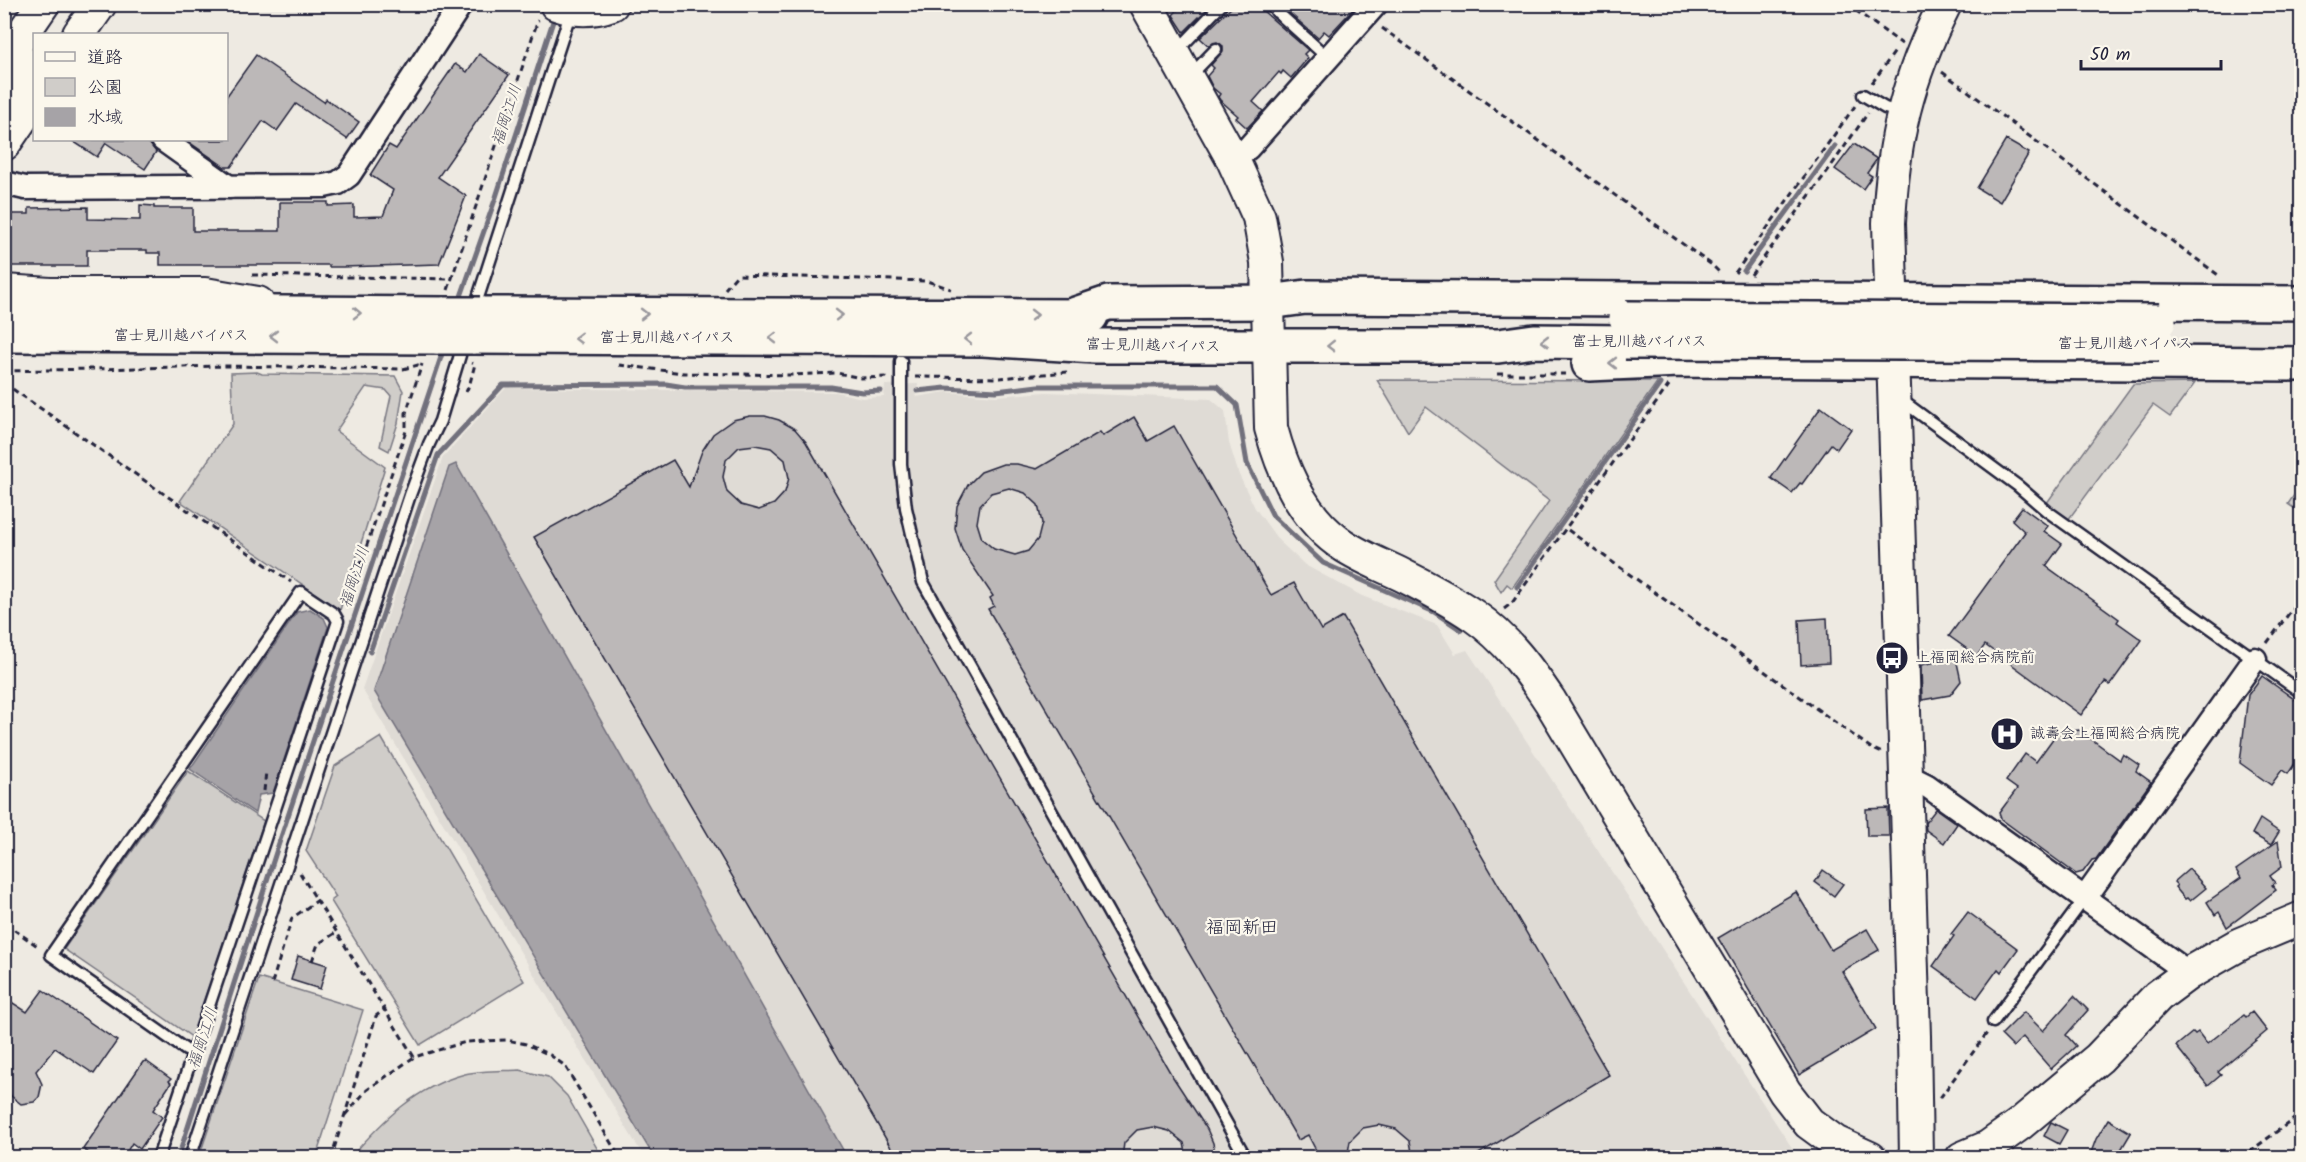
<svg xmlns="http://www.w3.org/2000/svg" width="2306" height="1162" font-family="Kalam,'Klee One',sans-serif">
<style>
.built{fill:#dfdbd5}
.green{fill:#d0cdc9;stroke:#797882;stroke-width:1.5}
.water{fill:#a6a3a7;stroke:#716f7c;stroke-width:1.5}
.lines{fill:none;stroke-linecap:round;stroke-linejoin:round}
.stream{stroke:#716f7c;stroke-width:5}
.building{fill:#bcb8b8;stroke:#22223b;stroke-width:1.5;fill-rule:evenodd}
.lane-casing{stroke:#22223b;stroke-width:15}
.street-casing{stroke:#22223b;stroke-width:27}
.secondary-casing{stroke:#22223b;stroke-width:36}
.highway-casing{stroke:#22223b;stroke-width:38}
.path{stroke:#22223b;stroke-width:3;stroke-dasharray:6 4.5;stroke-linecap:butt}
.lane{stroke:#fbf7ec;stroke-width:10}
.street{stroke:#fbf7ec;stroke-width:22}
.secondary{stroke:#fbf7ec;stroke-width:32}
.highway{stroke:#fbf7ec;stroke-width:33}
.highway-bridge-casing{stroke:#22223b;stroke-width:38;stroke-linecap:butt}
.highway-bridge{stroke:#fbf7ec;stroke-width:33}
.oneway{stroke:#99979c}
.labels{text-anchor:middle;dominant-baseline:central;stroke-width:4.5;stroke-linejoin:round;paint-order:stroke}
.street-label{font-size:15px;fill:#22223b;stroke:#fbf7ec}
.poi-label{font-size:15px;fill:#22223b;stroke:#fbf7ec;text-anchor:start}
.water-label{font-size:16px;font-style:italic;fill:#575666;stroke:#fbf7ec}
.quarter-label{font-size:18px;fill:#22223b;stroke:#fbf7ec}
</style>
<rect width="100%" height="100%" fill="#eeeae2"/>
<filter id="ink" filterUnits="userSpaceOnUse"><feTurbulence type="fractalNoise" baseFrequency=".0167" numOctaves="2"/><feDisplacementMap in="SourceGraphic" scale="12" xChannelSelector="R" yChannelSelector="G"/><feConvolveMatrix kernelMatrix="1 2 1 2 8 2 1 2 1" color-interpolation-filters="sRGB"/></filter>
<g filter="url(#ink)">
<!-- built -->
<polygon class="built" points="918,384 916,397 946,392 996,396 1046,392 1211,399 1225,411 1229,443 1239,475 1255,508 1279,541 1305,565 1362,596 1437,625 1455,654 1467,650 1798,1157 644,1157 362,689 443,457 506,388 836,392 862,398 884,397 885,385"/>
<!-- green -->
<g class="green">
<polygon points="257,372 262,374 395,376 403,391 398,423 389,451 380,446 391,396 386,390 366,387 336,431 385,467 340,610 180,501 233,424 231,373"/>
<polygon points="1377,380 1658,381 1512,588 1507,584 1501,592 1494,580 1549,501 1426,407 1408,432"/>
<polygon points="2195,383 2170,417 2153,405 2068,520 2046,504 2133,384"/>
<polygon points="2301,485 2301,513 2288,504"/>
<polygon points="381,737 524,981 420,1045 331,901 336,897 306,851 335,766"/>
<polygon points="188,771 264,821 192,1037 64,949"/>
<polygon points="259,978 363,1010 316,1157 199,1157"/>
<path d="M 520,1070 L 548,1077 L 567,1096 L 602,1157 L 351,1157 C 383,1120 416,1087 465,1074 C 482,1070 502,1071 520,1070 Z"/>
</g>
<!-- water -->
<g class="water">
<polygon points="456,464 847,1157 654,1157 374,691 449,467"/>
<polygon points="310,609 324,618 328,627 273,793 259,795 255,813 190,769 297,612"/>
</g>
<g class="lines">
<!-- stream -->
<g class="stream">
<polyline points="1744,271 1835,146"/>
<polyline points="459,302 496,197 555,15"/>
<polyline points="917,391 946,388 996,391 1038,386 1217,386 1237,405 1247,463 1273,516 1323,563 1434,612 1461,630"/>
<polyline points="1517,587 1660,384"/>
<polyline points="370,652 438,455 503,385 666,384 685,387 831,387 862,392 881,391"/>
<polyline points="178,1158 278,846 444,348"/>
</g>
</g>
<!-- building -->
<g class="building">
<polygon points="1183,4 1211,4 1211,5 1184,32 1173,15"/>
<polygon points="1235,4 1255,4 1308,50 1304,54 1308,58 1291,78 1283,71 1281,74 1279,72 1253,102 1263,111 1247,128 1236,118 1238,116 1220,100 1218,97 1220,94 1213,88 1207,76 1214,68 1211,65 1223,51 1223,46 1217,42 1209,46 1200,38"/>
<polygon points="1289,4 1358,4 1329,35 1324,31 1318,38 1285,9"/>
<polygon points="479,54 509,75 438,177 466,196 439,264 343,267 329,267 329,265 160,265 160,253 147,253 147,250 87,250 87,266 4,266 4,214 29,214 29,208 88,207 88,219 140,220 140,205 154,206 154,208 193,208 193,231 280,231 280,202 328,202 328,206 354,205 354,217 383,216 393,190 370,175 389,145 396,149 455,64 467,72"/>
<polygon points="256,55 324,102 326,99 359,122 347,139 296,104 277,131 263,121 231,167 225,167 186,140 226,140 226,97"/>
<polygon points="71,140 147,140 156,152 145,169 106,143 97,157"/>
<polygon points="2006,140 2029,153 2000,202 1977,188"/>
<polygon points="1854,144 1877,159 1867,173 1872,176 1863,189 1835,169"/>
<polygon points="1821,407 1851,429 1837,449 1831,444 1802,484 1800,483 1792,493 1771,478"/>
<path d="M 750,416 L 765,416 L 779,420 L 795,429 L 806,442 L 1171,1074 L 1207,1129 L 1213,1143 L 1216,1158 L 1187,1158 L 1184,1143 L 1169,1131 L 1153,1127 L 1137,1130 L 1124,1143 L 1122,1158 L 897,1158 L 534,537 L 673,460 L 689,487 L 702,451 L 713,434 L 733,420 ZM 755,445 L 771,448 L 785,460 L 789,478 L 785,492 L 774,504 L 759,510 L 741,505 L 727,492 L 723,477 L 726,460 L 739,447 Z"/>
<path d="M 1134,417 L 1148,441 L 1174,426 L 1271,595 L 1294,583 L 1321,630 L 1343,617 L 1609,1075 L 1472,1158 L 1413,1158 L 1410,1141 L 1396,1129 L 1379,1125 L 1363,1128 L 1350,1141 L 1347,1158 L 1320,1158 L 1308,1135 L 1298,1140 L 988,609 L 994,606 L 990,598 L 993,596 L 962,550 L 955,528 L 957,506 L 968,485 L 981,472 L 1003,464 L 1017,464 L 1037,469 L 1100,432 L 1103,436 ZM 1009,488 L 1025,493 L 1038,505 L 1042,523 L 1038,539 L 1028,551 L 1015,555 L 994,549 L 982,539 L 977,523 L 980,505 L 991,493 Z"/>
<polygon points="2022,507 2048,526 2044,531 2062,544 2046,566 2119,619 2117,622 2142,640 2110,685 2105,682 2081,715 1985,645 1977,656 1949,636 2025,532 2012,520"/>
<polygon points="1827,618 1829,663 1801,665 1799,620"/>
<polygon points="1956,658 1961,681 1950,695 1922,700 1921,665"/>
<polygon points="2262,676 2301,704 2301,754 2288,774 2282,770 2271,785 2240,763 2248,695"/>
<polygon points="2079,730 2120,760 2123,754 2139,765 2136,771 2151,782 2096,859 2092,860 2083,872 2076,874 2001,819 1999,813 2017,789 2006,781 2025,754 2036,762 2057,733"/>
<polygon points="1888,808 1889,836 1867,836 1866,809"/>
<polygon points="1936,809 1957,824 1944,843 1926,830 1925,823"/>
<polygon points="2260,819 2279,832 2271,845 2252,834"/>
<polygon points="2278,841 2282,867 2270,876 2275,883 2272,885 2276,890 2227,927 2219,912 2215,915 2207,902 2241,878 2236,870"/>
<polygon points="2189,869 2206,888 2190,901 2187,898 2185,899 2175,887 2177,885 2174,882"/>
<polygon points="1823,870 1843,884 1834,896 1815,882"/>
<polygon points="1796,892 1831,950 1867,929 1879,950 1842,971 1876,1029 1799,1075 1718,938"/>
<polygon points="1968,912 2018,949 2001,972 1998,969 1977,998 1933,966 1954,936 1951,934"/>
<polygon points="298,956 327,965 320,989 291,980"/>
<polygon points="43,990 117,1041 94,1074 55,1048 36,1071 42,1084 39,1097 34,1102 21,1104 11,1096 4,1080 4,1015 13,1003 27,1012"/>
<polygon points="2074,996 2088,1010 2066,1035 2076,1046 2051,1069 2023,1037 2013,1047 2001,1035 2024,1012 2043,1031"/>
<polygon points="2252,1012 2267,1031 2218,1072 2221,1075 2208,1086 2176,1046 2193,1032 2195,1034 2198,1032 2207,1044 2244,1015 2246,1017"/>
<polygon points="146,1061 171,1079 169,1081 171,1083 153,1110 162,1117 140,1149 132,1143 123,1158 96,1158 83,1149 143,1062"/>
<polygon points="2108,1119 2131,1133 2116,1158 2089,1158 2096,1139"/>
<polygon points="2051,1122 2067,1130 2059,1144 2044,1136"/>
</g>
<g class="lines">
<!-- lane casing -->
<g class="lane-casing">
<g id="lane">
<polyline points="1276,11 1328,58"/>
<polyline points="1176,52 1222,4"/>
<polyline points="1189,77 1216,49"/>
<polyline points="1863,95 1885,108 1902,113"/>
<polyline points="474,310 571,11"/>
<polyline points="901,361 901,464 906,508 923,582 1246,1158"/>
<polyline points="1898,404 1908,405 2018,486 2047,511 2302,693"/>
<polyline points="1993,1022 2085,898"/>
<polyline points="158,1158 338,621 334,614 301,592 51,955 186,1050 194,1052"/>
<polyline points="190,1158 410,495 429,444 440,421 464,342"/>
</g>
</g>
<!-- street casing -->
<g class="street-casing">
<g id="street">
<polyline points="163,140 229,187"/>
<polyline points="1233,160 1248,148 1376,4"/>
<polyline points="4,183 25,188 324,186 338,183 349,175 461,4"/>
<polyline points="1906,781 1918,781 1926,785 2189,973"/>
<polyline points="2085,898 2255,659"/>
</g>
</g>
<!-- secondary casing -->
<g class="secondary-casing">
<g id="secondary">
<path d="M 556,4 C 575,11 593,11 612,4"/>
<path d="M 1146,4 L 1233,160 L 1259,217 L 1267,262 L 1271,428 C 1282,469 1302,515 1337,541 C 1357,556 1380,564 1402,575 C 1426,587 1452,601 1474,616 C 1507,639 1528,668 1550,701 L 1785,1092 L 1809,1123 L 1835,1142 L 1870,1158"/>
<polyline points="79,34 100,4"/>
<polyline points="4,61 43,4"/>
<polyline points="4,109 34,65"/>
<polyline points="4,144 34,100"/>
<polyline points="4,291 50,294 205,294 258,303"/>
<path d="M 1916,1158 L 1914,1036 L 1889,223 C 1893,139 1907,79 1945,4"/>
<polyline points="1962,1158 1988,1147 2020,1124 2099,1058 2158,996 2189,973 2240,944 2302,918"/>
</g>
</g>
<!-- highway casing -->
<g class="highway-casing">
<g id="highway">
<polyline points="4,311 445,314"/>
<polyline points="480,314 1091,316"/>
<polyline points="1070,316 1108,303 1269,302 1306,297 2302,303"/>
<polyline points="4,335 438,337"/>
<polyline points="472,337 983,339 1095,346 1498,346 1534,341 1625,342"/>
<polyline points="1589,364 1679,360 2302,364"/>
</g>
</g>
<!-- path -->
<g class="path">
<polyline points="1847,4 1902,44"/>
<polyline points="1382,28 1712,265 1721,274"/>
<polyline points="1942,72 2221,277"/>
<polyline points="1872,83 1896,50"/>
<polyline points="1735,273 1855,106"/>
<polyline points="252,275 452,279"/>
<polyline points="1751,275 1829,169 1868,113"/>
<polyline points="725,289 737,275 927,281 951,289"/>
<polyline points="448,290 538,20"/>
<polyline points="619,365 684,373 792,375 837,373 861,378 887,377"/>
<polyline points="4,371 226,366 403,369 422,364"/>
<polyline points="1497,374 1565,374"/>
<polyline points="915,377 1000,378 1067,372"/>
<polyline points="4,383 291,582"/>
<polyline points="466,392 470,383 475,364 472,363"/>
<polyline points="1568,530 1871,748 1882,753"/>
<polyline points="346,606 406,431 406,413 422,364"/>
<polyline points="1504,609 1512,603 1669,385"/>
<polyline points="2267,643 2302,596"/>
<polyline points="264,791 266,771"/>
<polyline points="300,873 414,1057"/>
<polyline points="4,928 13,929 39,947"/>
<polyline points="312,961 318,944 337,932"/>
<polyline points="272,983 292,918 318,900"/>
<polyline points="1940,1098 1987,1033"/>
<polyline points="345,1115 367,1090 414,1057 466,1042 507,1040 526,1044 550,1055 565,1066 620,1158"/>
<polyline points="331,1158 374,1023 376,1016 385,1009"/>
<polyline points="2241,1158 2302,1113"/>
</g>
<!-- lane -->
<use href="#lane" class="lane"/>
<!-- street -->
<use href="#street" class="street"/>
<!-- secondary -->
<use href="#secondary" class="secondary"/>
<!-- highway -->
<use href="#highway" class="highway"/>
<!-- highway-bridge casing -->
<g class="highway-bridge-casing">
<g id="highway-bridge">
<polyline points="445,314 480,314"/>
<polyline points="1626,318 2159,321"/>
<polyline points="438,337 472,337"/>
<polyline points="1625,342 2159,344"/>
</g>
</g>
<!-- highway-bridge -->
<use href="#highway-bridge" class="highway-bridge"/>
</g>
<!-- one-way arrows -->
<defs><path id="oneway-chevron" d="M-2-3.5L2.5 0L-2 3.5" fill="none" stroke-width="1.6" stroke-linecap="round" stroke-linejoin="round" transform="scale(1.5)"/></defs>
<g class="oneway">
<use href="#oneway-chevron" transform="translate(357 313) rotate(1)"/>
<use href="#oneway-chevron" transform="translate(644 314)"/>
<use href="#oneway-chevron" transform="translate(839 315)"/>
<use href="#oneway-chevron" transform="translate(1034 315)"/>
<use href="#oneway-chevron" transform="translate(274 336) rotate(-180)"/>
<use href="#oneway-chevron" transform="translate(578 338) rotate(-180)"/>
<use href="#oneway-chevron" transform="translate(773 338) rotate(-180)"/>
<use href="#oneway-chevron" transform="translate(968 339) rotate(-180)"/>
<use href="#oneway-chevron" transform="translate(1545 341) rotate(-180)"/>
<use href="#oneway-chevron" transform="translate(1331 346) rotate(179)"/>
<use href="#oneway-chevron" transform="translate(1613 363) rotate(180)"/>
</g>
</g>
<!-- icons -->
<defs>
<g id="bus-disc" transform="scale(1.725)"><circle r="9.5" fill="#22223b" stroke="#fbf7ec"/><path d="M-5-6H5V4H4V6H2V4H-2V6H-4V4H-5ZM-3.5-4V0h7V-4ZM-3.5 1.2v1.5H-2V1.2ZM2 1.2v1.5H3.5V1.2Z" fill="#fff"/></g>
<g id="hospital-disc" transform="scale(1.725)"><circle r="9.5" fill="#22223b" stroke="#fbf7ec"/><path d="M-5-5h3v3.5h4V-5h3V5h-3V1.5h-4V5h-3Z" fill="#fff"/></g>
</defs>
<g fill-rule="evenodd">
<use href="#bus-disc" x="1892" y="658"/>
<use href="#hospital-disc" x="2007" y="734"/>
</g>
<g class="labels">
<!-- street labels -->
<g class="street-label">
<text x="181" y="336">富士見川越バイパス</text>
<text x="667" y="338">富士見川越バイパス</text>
<text x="1639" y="342">富士見川越バイパス</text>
<text x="2125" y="344">富士見川越バイパス</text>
<text transform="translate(1153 346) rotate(1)">富士見川越バイパス</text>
</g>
<!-- poi labels -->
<g class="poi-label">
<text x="1915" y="658">上福岡総合病院前</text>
<text x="2030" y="734">誠壽会上福岡総合病院</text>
</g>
<!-- water labels -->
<g class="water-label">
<text transform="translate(507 115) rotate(-72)">福岡江川</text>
<text transform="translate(355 577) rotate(-72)">福岡江川</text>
<text transform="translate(203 1038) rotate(-72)">福岡江川</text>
</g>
<!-- quarter labels -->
<g class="quarter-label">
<text x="1242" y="928">福岡新田</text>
</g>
</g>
<!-- margin -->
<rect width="2306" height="1162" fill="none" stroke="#fbf7ec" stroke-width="24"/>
<rect x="12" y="12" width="2282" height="1138" fill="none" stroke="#22223b" stroke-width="2" filter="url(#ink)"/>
<!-- legend -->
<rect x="33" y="33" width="195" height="108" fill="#fbf7ec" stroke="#a4a2a5" stroke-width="1.5"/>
<rect x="45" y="52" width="30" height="9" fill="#fbf7ec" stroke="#a4a2a5" stroke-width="1.5"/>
<text x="87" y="63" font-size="18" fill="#22223b">道路</text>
<rect x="45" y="78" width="30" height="18" fill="#d0cdc9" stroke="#a4a2a5" stroke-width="1.5"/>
<text x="87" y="93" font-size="18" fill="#22223b">公園</text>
<rect x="45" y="108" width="30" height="18" fill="#a6a3a7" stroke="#a4a2a5" stroke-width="1.5"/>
<text x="87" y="123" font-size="18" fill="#22223b">水域</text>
<!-- scale -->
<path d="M2081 60v9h140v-9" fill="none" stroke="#22223b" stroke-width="3"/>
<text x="2090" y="60" font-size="18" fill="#22223b" stroke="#fbf7ec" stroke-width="4.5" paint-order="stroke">50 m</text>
</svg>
